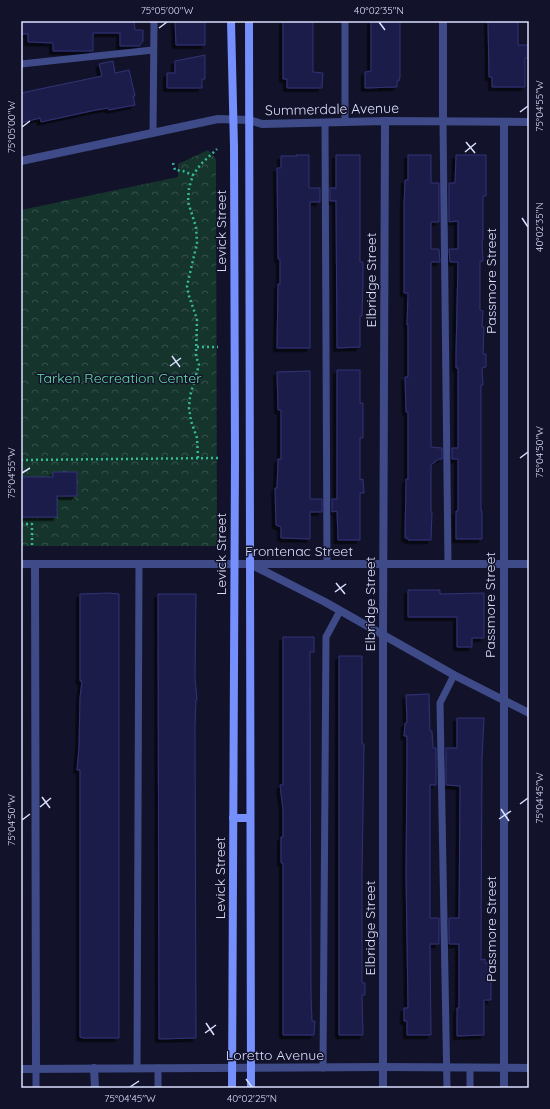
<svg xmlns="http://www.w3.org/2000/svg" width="550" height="1109" font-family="Quicksand,sans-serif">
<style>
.park{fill:url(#park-crowns)}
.building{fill:#1e1f4b;stroke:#313276;filter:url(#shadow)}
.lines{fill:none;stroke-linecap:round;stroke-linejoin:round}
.path{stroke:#34ba95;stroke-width:2.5;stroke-dasharray:2 3;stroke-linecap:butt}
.service{stroke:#3e4b88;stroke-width:7}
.minor{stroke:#3e4b88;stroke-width:8}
.tertiary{stroke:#3e4b88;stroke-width:8}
.secondary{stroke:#758ffc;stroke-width:8}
.ticks{fill:none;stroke:#dcdffe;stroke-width:1.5}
.labels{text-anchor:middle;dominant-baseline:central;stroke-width:3;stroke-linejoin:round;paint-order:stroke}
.street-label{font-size:14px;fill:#dcdffe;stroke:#12132a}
.park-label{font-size:14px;fill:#68dea7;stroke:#12132a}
.neatline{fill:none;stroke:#dcdffe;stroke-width:1.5}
.ticks-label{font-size:10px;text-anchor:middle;fill:#dcdffe}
</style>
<defs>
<pattern id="park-crowns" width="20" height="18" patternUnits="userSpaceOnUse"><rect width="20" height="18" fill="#15342c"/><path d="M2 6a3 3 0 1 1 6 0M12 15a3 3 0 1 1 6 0" fill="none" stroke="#36514c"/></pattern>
<filter id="shadow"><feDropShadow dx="-3.5" dy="3.5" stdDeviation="0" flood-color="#0009"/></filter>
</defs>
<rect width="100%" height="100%" fill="#12132a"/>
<!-- park -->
<polygon class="park" points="208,150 216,159 217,546 21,546 21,210 178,177 178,164"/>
<!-- building -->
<g class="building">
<polygon points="21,21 134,21 135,30 143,30 143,41 139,46 120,46 120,33 93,33 93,51 53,51 53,43 28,42 28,34 21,34"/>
<polygon points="175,21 205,21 205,45 176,45"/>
<polygon points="283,21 313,21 313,72 323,73 322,88 287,88 287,79 283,79"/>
<polygon points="371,21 400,21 400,77 399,81 397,81 397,87 365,88 365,72 371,71"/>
<polygon points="488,21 518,21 518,45 529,45 529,58 525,58 525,87 492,87 492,77 489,77"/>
<polygon points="205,55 205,79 202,79 202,88 167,88 167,73 175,73 175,61"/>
<polygon points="113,61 115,73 129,70 135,96 133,96 135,105 109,110 108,108 96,110 41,122 40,118 21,123 21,93 102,76 99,64"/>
<polygon points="296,155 309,155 309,188 320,188 320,202 310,202 310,348 277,348 278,284 280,284 280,259 278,259 277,168 281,168 281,156 297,156"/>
<polygon points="336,155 360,155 360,262 363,262 363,283 362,316 360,316 360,347 337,348 336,201 330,201 330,188 336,188"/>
<polygon points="408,155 431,155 431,183 439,183 439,222 431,222 431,249 439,249 440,262 431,262 431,447 442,448 442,459 439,459 431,465 431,512 432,512 431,540 408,540 408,538 405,538 406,479 408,479 408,412 406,412 405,377 408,377 408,325 407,325 408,293 404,293 404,205 405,180 408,180"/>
<polygon points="456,155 486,155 486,196 483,196 483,240 482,240 483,261 480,261 480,310 483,311 482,327 484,327 483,354 486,354 486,367 482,368 483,385 481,385 481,511 482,511 482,539 456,539 456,511 458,511 458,459 452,459 452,448 458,448 458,368 456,368 456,353 458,262 450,262 449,249 458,249 458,221 449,222 449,183 455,183"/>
<polygon points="337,370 360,370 360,403 363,403 363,438 360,438 360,480 363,479 364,493 360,493 360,540 338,540 337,511 332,512 332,499 337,499"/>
<polygon points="310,371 310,499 322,499 322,512 310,512 310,539 281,538 281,527 276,525 275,488 277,488 278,459 281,459 281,410 278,410 277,372"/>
<polygon points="53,472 77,472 77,496 57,496 57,517 21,517 21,477 53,477"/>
<polygon points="408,590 440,590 440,594 484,593 484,638 472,638 472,647 457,647 457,617 408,617"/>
<polygon points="109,593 119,594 119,1038 83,1038 80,1037 80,770 77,770 79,747 80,697 82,681 80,681 80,594"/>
<polygon points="158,594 196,594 195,677 197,700 196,700 195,726 196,1038 159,1039"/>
<polygon points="283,637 314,637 314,652 310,652 311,995 312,1021 315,1021 314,1035 283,1035 283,863 281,863 281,837 283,837 283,810 280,785 283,785"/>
<polygon points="339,656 362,656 362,744 364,744 362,875 362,983 365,983 365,995 362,995 363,1035 339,1035"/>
<polygon points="429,694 430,731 432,731 433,748 436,748 436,785 430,785 430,918 439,918 439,944 430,944 431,1035 407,1035 407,1021 404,1021 404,1008 408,1008 406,874 407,760 407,736 404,736 405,723 407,723 406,695"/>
<polygon points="457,718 484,718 482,759 481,960 485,959 485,963 491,963 491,1000 484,1000 484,1035 457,1036 457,1008 459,1008 459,944 449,944 449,918 459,918 460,786 446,785 446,748 457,748"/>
</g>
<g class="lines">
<!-- path -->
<g class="path">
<polyline points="173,163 175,170 183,171 193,175"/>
<polyline points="197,347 218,347"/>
<polyline points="198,458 197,438 191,421 189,408 190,396 199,365 196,356 197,319 189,296 187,286 197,243 196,227 188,202 189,188 193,175 201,164 217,149"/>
<polyline points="21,460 219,458"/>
<polyline points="21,524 32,524 32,548"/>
</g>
<!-- service -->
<g class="service">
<polyline points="345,21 345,122"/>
<polyline points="21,64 153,50"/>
<polyline points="443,121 448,564"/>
<polyline points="325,123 327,564"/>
<polyline points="153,133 154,21"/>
<polyline points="137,1068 139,564"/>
<polyline points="323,1068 326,637 340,611"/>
<polyline points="470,1069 470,1088"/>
<polyline points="36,1088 36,1069"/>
<polyline points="158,1088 158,1068"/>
<polyline points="447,1088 440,703 454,675"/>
</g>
<!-- minor -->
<g class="minor">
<polyline points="443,121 443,21"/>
<polyline points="504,122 504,1088"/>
<polyline points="21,564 529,564"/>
<polyline points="35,564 36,1069"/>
<polyline points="252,565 325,602 454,675 529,713"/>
<polyline points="94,1068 95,1088"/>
<polyline points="21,1069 383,1067 529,1068"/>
<polyline points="383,1088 383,635 385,121"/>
</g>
<!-- tertiary -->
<polyline class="tertiary" points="21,161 218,119 249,120 262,124 385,121 529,122"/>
<!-- secondary -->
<g class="secondary">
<polyline points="231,21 234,147 235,458 232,1088"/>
<polyline points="249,21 251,1088"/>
<polyline points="233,818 250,818"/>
</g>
</g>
<!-- ticks -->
<path class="ticks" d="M 379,22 L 385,30M 159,28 L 167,22M 520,112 L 528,106M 22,127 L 30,121M 466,142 L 475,153M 465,152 L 476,143M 522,218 L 528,227M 172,356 L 180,367M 170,366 L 181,358M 520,458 L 528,452M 22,473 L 30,468M 336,583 L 345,594M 335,592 L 346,584M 42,797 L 50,808M 520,804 L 528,798M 40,807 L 51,798M 501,809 L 509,821M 499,819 L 511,811M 22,820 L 30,814M 206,1023 L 214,1035M 205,1033 L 216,1025M 246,1079 L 252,1087M 130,1087 L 139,1081"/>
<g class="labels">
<!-- street labels -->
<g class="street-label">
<text transform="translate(332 109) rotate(-1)">Summerdale Avenue</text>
<text transform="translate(221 231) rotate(-90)">Levick Street</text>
<text transform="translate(371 280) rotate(-90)">Elbridge Street</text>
<text transform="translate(491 281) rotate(-90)">Passmore Street</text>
<text x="299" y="551">Frontenac Street</text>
<text transform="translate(221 554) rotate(-90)">Levick Street</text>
<text transform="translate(370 604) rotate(-90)">Elbridge Street</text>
<text transform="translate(490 605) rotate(-90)">Passmore Street</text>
<text transform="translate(220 878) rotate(-90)">Levick Street</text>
<text transform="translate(370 928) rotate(-90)">Elbridge Street</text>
<text transform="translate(491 929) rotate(-90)">Passmore Street</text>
<text x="275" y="1055">Loretto Avenue</text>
</g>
<!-- park labels -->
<g class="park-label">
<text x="119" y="378">Tarken Recreation Center</text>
</g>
</g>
<!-- border -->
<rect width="550" height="1109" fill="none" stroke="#12132a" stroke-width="44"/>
<rect x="22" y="22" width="506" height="1065" class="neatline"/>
<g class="ticks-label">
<text x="167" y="14">75°05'00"W</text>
<text x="379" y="14">40°02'35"N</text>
<text transform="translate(539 106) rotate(-90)" y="4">75°04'55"W</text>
<text transform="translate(11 127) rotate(-90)" y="4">75°05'00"W</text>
<text transform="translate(539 227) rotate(-90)" y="4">40°02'35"N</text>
<text transform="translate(539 452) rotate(-90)" y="4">75°04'50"W</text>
<text transform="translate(11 473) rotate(-90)" y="4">75°04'55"W</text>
<text transform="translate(539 798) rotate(-90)" y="4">75°04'45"W</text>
<text transform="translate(11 820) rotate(-90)" y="4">75°04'50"W</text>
<text x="130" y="1102">75°04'45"W</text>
<text x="252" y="1102">40°02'25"N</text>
</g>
</svg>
